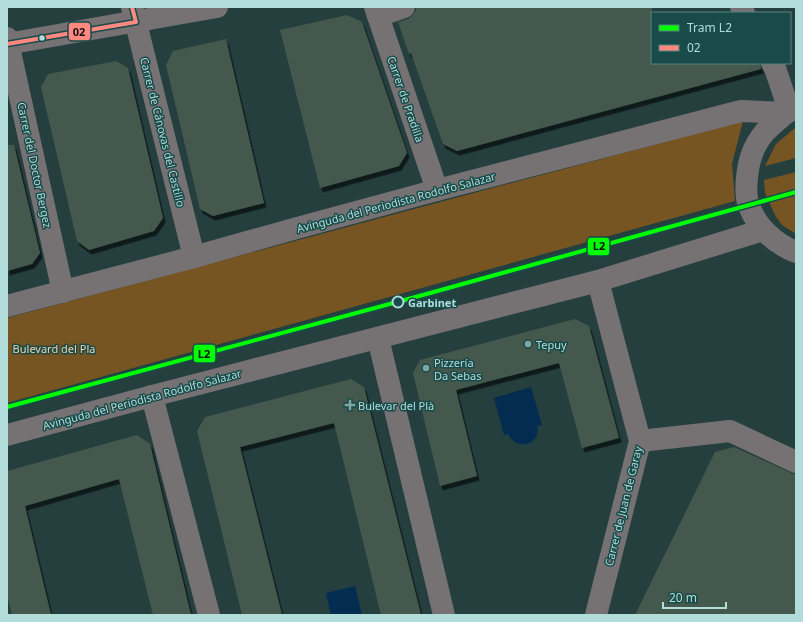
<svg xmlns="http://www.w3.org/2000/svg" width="803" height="622" font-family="'Noto Sans',sans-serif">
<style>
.green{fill:#765522}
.water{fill:#042c50}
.building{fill:#44584e;filter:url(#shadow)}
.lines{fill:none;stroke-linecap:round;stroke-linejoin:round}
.minor{stroke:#767172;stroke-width:22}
.bus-1-casing{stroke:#184b49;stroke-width:7}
.bus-1{stroke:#ff8980;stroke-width:4}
.tram-1-casing{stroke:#184b49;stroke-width:7}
.tram-1{stroke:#0f0;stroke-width:4}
.bus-dot{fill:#b2dcda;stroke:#184b49;stroke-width:1.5}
.stop-dot{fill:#184b49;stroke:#b2dcda;stroke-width:2}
.poi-dot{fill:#80a5a3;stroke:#184b49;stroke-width:1.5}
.labels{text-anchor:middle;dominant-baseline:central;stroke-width:3;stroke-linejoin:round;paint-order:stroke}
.street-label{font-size:11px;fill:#b2dcda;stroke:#184b49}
.stop-label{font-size:11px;font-weight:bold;fill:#b2dcda;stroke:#184b49;text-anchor:start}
.poi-label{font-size:11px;fill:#b2dcda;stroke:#184b49;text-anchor:start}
.park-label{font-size:11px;fill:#f6d3a8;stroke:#184b49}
.line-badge{stroke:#184b49;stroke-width:1.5}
.pale-badge-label{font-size:11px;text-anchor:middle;font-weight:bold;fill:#111}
</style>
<defs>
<filter id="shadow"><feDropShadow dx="2.5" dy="4.5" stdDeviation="0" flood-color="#0009"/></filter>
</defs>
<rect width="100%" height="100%" fill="#243f3e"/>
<!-- green -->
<g class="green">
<polygon points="743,121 732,164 735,201 7,403 7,318"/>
<polygon points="796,127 796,158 765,166 776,144"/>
<polygon points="796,172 796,234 782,225 776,217 765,193 764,180"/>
</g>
<!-- water -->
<g class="water">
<path d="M 531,387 L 542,425 L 537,426 C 541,445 517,452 508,434 L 504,435 L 494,398 Z"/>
<polygon points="355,586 362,615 331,615 326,593"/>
</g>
<!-- building -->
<g class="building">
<polygon points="416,7 652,7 652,63 760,63 761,69 457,151 443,144 411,53 409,54 398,22 408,19 413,15 416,10"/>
<polygon points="347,15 362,22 407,153 399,166 320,188 280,30"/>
<polygon points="226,39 264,203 213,216 200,209 166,65 173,51"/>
<polygon points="116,61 128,68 163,218 154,231 89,250 77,241 41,87 48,74"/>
<polygon points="7,145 14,145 40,253 32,264 7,271"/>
<polygon points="575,319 589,326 619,438 582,448 559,363 456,390 477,476 440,486 413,373 420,360"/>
<polygon points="351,379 364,387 421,615 381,615 334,423 240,447 282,615 242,615 197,431 205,417"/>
<polygon points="137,435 150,444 191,615 153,615 119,479 25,506 51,615 12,615 7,595 7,471"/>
<polygon points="734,447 796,475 796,615 635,615 715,452"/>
</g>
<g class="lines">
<!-- minor -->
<g class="minor">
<polyline points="132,7 194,257"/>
<polyline points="375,7 437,190"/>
<polyline points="741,7 744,13"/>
<polyline points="378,16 404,7"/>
<polyline points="7,38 63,292"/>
<polyline points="7,44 217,7"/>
<polyline points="772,63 775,68 789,110"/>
<path d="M 793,108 L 789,110 C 782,117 770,126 764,133 C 760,138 754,148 752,154 C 747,167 744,194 749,206 C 757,227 775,244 796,252"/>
<polyline points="7,306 194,257 297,228 437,190 741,111 787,113"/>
<polyline points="378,338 444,615"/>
<polyline points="152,396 209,615"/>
<polyline points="7,435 152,396 598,281 763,230"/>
<polyline points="640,441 730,431 796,462"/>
<polyline points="596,615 640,441 598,281"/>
</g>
<!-- bus-1 casing -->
<g class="bus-1-casing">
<polyline id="bus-1" points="7,44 136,22 132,7"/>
</g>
<!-- bus-1 -->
<use href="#bus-1" class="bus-1"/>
<!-- tram-1 casing -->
<g class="tram-1-casing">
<polyline id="tram-1" points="7,407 412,298 796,192"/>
</g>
<!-- tram-1 -->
<use href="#tram-1" class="tram-1"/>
</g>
<!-- markers -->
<circle class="bus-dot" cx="42" cy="38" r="3.5"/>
<circle class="stop-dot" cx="398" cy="302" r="5.5"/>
<g class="poi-dot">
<circle cx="528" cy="344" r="4"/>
<circle cx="426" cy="368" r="4"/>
<path d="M348 399h4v4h4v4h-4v4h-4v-4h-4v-4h4z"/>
</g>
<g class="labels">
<!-- street labels -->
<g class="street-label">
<text transform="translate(406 99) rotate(71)">Carrer de Pradilla</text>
<text transform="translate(163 132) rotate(76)">Carrer de Cánovas del Castillo</text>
<text transform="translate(35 165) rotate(78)">Carrer del Doctor Bergez</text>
<text transform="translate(396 202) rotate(-15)">Avinguda del Periodista Rodolfo Salazar</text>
<text transform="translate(142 399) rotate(-15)">Avinguda del Periodista Rodolfo Salazar</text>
<text transform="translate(623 506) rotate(-76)">Carrer de Juan de Garay</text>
</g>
<!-- stop labels -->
<g class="stop-label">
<text x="408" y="302">Garbinet</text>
</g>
<!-- poi labels -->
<g class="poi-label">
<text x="536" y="344">Tepuy</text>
<text x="434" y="362">Pizzería<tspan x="434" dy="13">Da Sebas</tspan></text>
<text x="358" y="405">Bulevar del Plà</text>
</g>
<!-- park labels -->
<g class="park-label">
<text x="54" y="348">Bulevard del Pla</text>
</g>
</g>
<g class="line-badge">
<rect x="68" y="22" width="23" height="19" rx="4" fill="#ff8980"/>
<rect x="587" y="237" width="23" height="19" rx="4" fill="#0f0"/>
<rect x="193" y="344" width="23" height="19" rx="4" fill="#0f0"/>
</g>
<g class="pale-badge-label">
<text x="79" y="36">02</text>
<text x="599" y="250">L2</text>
<text x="204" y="358">L2</text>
</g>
<!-- border -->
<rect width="803" height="622" fill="none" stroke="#b2dcda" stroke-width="16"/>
<!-- legend -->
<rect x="651" y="12" width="140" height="52" fill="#184b49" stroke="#568583"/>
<rect x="659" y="25" width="20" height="6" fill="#00ff00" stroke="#568583"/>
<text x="687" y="32" font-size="12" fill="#b2dcda">Tram L2</text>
<rect x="659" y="45" width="20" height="6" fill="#ff8980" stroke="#568583"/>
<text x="687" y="52" font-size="12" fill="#b2dcda">02</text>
<!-- scale -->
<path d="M663 602v6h63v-6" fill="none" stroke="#b2dcda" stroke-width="2"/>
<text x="669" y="602" font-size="12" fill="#b2dcda" stroke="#184b49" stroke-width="3" paint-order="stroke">20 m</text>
</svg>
